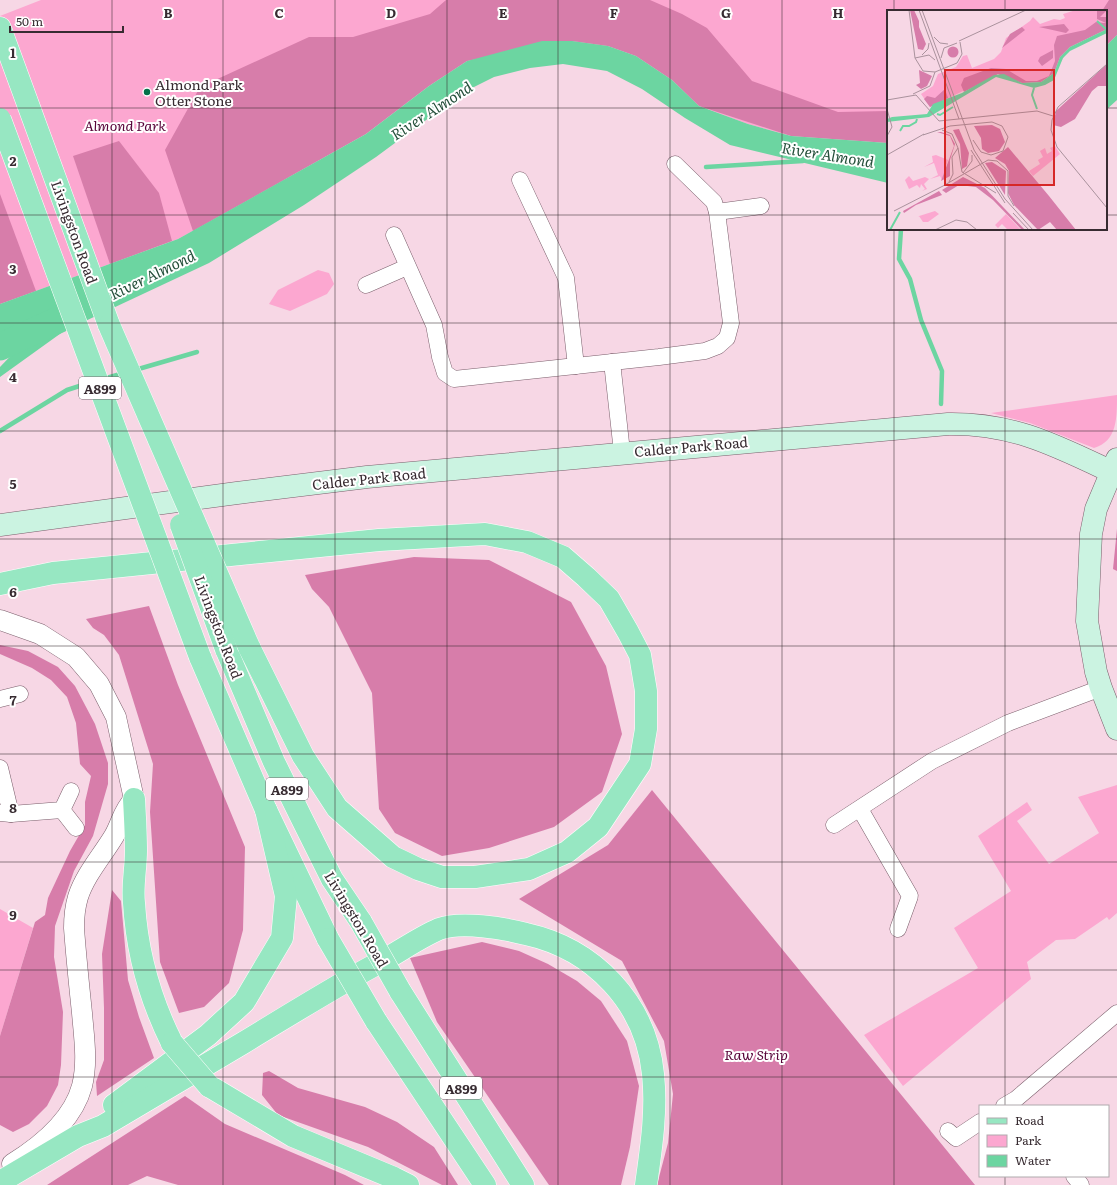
<svg xmlns="http://www.w3.org/2000/svg" width="1117" height="1185" font-family="Literata,serif">
<style>
.green{fill:#fca7d0}
.forest{fill:#d77daa}
.water{fill:#6cd5a1}
.lines{fill:none;stroke-linecap:round;stroke-linejoin:round}
.stream{stroke:#6cd5a1;stroke-width:4.5}
.river{stroke:#6cd5a1;stroke-width:27}
.minor-casing{stroke:#7a5e6b;stroke-width:17}
.tertiary-casing{stroke:#7a5e6b;stroke-width:21}
.secondary-casing{stroke:#7a5e6b;stroke-width:23}
.primary-casing{stroke:#fff;stroke-width:23}
.minor{stroke:#fff;stroke-width:16}
.tertiary{stroke:#fff;stroke-width:20}
.secondary{stroke:#cbf3e1;stroke-width:22}
.primary{stroke:#97e7c2;stroke-width:22}
.primary-bridge-casing{stroke:#fff;stroke-width:23;stroke-linecap:butt}
.primary-bridge{stroke:#97e7c2;stroke-width:22}
.grid{fill:none;stroke:#372b31;stroke-width:1;stroke-opacity:0.55}
.poi-dot{fill:#047149;stroke:#fff;stroke-width:1.5}
.labels{text-anchor:middle;dominant-baseline:central;stroke-width:4;stroke-linejoin:round;paint-order:stroke}
.shield{fill:#fff;stroke:#736b6f;stroke-width:1}
.shield-label{font-size:13px;font-weight:bold;fill:#372b31}
.poi-label{font-size:14px;fill:#372b31;stroke:#fff;text-anchor:start}
.park-label{font-size:14px;font-style:italic;fill:#580439;stroke:#fff}
.street-label{font-size:14px;fill:#372b31;stroke:#fff}
.water-label{font-size:15px;font-style:italic;fill:#244f3a;stroke:#fff}
.inset-river{fill:none;stroke:#6cd5a1;stroke-width:2}
.inset-road{fill:none;stroke:#aa929d;stroke-width:1}
.view{fill:#d62828;fill-opacity:0.15;stroke:#d62828;stroke-width:2}
.inset-edge{fill:none;stroke:#372b31;stroke-width:2}
.grid-label{font-size:13px;text-anchor:middle;font-weight:bold;fill:#372b31;stroke:#fff;stroke-width:4;stroke-linejoin:round;paint-order:stroke}
</style>
<rect width="100%" height="100%" fill="#f7d7e5"/>
<!-- green -->
<g class="green">
<polygon points="41,0 1117,0 1117,35 1106,46 1106,11 888,11 888,143 791,136 748,124 699,106 672,80 636,56 608,46 467,61 281,182 178,239 0,304 0,16"/>
<polygon points="318,270 329,273 334,284 327,294 290,311 269,304 278,290"/>
<path d="M 1117,395 C 1117,419 1117,441 1094,448 L 1030,423 L 991,413 Z"/>
<polygon points="1117,785 1117,913 1109,920 1107,917 1075,939 1056,940 1027,962 1031,979 903,1086 864,1035 978,968 954,928 1011,891 978,836 1027,802 1032,810 1017,821 1049,864 1099,833 1078,797"/>
<polygon points="0,909 33,928 0,1036"/>
</g>
<!-- forest -->
<g class="forest">
<polygon points="446,0 650,0 682,14 707,28 752,81 838,112 888,111 888,143 791,136 699,106 672,80 636,56 608,46 572,41 467,61 429,86 366,134 193,231 165,150 200,87 309,37 353,37 430,14"/>
<polygon points="1109,0 1117,0 1117,35 1106,46 1106,11 1102,11"/>
<polygon points="119,141 159,193 172,241 110,264 73,156"/>
<polygon points="0,194 36,291 0,304"/>
<polygon points="1117,529 1117,571 1113,569"/>
<polygon points="414,557 489,560 571,602 606,666 622,734 602,792 554,827 489,848 442,856 395,833 379,809 372,693 329,607 312,589 305,575"/>
<polygon points="149,606 178,685 245,847 243,930 229,983 204,1007 179,1013 160,962 150,812 153,764 119,655 104,635 93,628 86,619"/>
<polygon points="0,645 28,651 58,667 75,686 95,724 108,763 108,784 93,836 74,871 55,926 54,957 63,1012 61,1065 58,1085 47,1106 29,1124 13,1132 0,1125 0,1036 35,922 45,915 48,898 70,851 85,825 85,802 91,776 80,764 76,723 67,697 51,680 32,668 0,654"/>
<polygon points="652,790 975,1185 657,1185 668,1143 673,1094 664,1041 622,961 519,899 608,845"/>
<polygon points="112,890 121,901 128,980 139,1017 154,1058 97,1096 96,1082 104,1060 104,1008 102,954"/>
<polygon points="482,942 519,951 548,964 577,981 601,1001 627,1041 639,1086 630,1147 621,1185 549,1185 437,1022 410,958"/>
<polygon points="269,1071 298,1088 365,1107 397,1122 434,1147 458,1185 442,1185 368,1147 278,1115 262,1095 263,1073"/>
<polygon points="185,1096 225,1124 345,1175 364,1185 178,1185 147,1176 128,1185 47,1185"/>
</g>
<!-- water -->
<g class="water">
<polygon points="1117,35 1117,100 1106,110 1106,46"/>
<polygon points="542,41 572,41 608,46 636,56 672,80 699,106 748,124 791,136 888,143 888,183 730,145 685,118 642,89 607,71 563,64 530,68 494,77 464,92 376,157 304,205 209,263 64,331 0,377 0,367 22,344 30,325 0,352 0,304 178,239 366,134 429,86 467,61"/>
</g>
<g class="lines">
<!-- stream -->
<g class="stream">
<polyline points="706,167 803,161"/>
<polyline points="901,229 899,259 910,279 921,320 942,371 941,404"/>
<polyline points="135,370 197,352"/>
<polyline points="103,379 124,373"/>
<polyline points="0,431 67,390 92,382"/>
</g>
<!-- river -->
<polyline class="river" points="0,347 60,319"/>
<!-- minor casing -->
<g class="minor-casing">
<g id="minor">
<polyline points="520,180 566,278 576,366"/>
<polyline points="717,212 761,206"/>
<polyline points="394,235 434,325 440,357 445,373 454,379 659,357 705,351 718,346 727,338 731,323 717,212 714,202 675,164"/>
<polyline points="366,285 407,267"/>
<polyline points="612,362 622,452"/>
<polyline points="0,699 20,694"/>
<polyline points="0,768 11,814"/>
<polyline points="860,809 910,896 898,929"/>
<polyline points="62,810 76,828"/>
<polyline points="0,813 11,814 62,810 71,791"/>
<polyline points="834,825 932,761 1008,723 1101,688"/>
<polyline points="1004,1106 1016,1099 1117,1013"/>
<polyline points="948,1131 956,1138 980,1122"/>
<polyline points="1074,1176 1081,1185"/>
</g>
</g>
<!-- tertiary casing -->
<g class="tertiary-casing">
<path id="tertiary" d="M 0,620 L 40,634 L 76,657 L 99,684 L 116,717 L 134,799 C 122,812 122,822 114,836 C 102,856 85,875 78,897 C 75,907 74,918 74,928 C 76,956 79,984 82,1013 C 84,1037 88,1062 82,1086 C 73,1120 41,1146 12,1164"/>
</g>
<!-- secondary casing -->
<g class="secondary-casing">
<g id="secondary">
<polyline points="1117,459 1096,509 1091,534 1087,621 1096,672 1101,688 1117,729"/>
<path d="M 0,525 L 237,493 L 367,477 L 948,424 C 1013,423 1055,445 1112,472"/>
</g>
</g>
<!-- primary casing -->
<g class="primary-casing">
<g id="primary">
<polyline points="0,28 109,325"/>
<polyline points="0,584 53,573 379,540 485,534 527,542 563,557 586,577 609,599 628,632 640,655 646,691 646,729 640,764 598,827 567,852 529,869 475,877 442,877 418,869 393,857 337,808 303,756 249,647"/>
<polyline points="226,649 274,762 302,819 332,879 361,922"/>
<polyline points="200,657 266,810 328,939"/>
<path d="M 134,799 C 135,817 136,834 136,851 C 136,868 132,886 134,903 C 137,953 150,999 172,1043"/>
<polyline points="400,991 523,1185"/>
<polyline points="376,1021 485,1185"/>
<polyline points="209,1086 293,1136 394,1178 408,1185"/>
<polyline points="114,1105 208,1035 244,1002 282,938 286,896 266,810"/>
<path d="M 0,1182 L 78,1136 L 103,1126 C 149,1099 196,1071 243,1043 C 286,1017 329,990 373,966 C 395,955 416,939 439,929 C 461,921 503,928 526,934 C 594,949 646,1003 653,1074 C 657,1111 651,1149 646,1185"/>
</g>
</g>
<!-- minor -->
<use href="#minor" class="minor"/>
<!-- tertiary -->
<use href="#tertiary" class="tertiary"/>
<!-- secondary -->
<use href="#secondary" class="secondary"/>
<!-- primary -->
<use href="#primary" class="primary"/>
<!-- primary-bridge casing -->
<g class="primary-bridge-casing">
<g id="primary-bridge">
<polyline points="0,119 200,657"/>
<polyline points="109,325 249,647"/>
<polyline points="181,525 226,649"/>
<polyline points="361,922 400,991"/>
<polyline points="328,939 376,1021"/>
<polyline points="172,1043 209,1086"/>
</g>
</g>
<!-- primary-bridge -->
<use href="#primary-bridge" class="primary-bridge"/>
</g>
<!-- grid -->
<path class="grid" d="M 112,0 L 112,1185M 223,0 L 223,1185M 335,0 L 335,1185M 447,0 L 447,1185M 558,0 L 558,1185M 670,0 L 670,1185M 782,0 L 782,1185M 894,0 L 894,11M 1005,0 L 1005,11M 0,108 L 888,108M 1106,108 L 1117,108M 0,215 L 888,215M 1106,215 L 1117,215M 894,229 L 894,1185M 1005,229 L 1005,1106M 0,323 L 1117,323M 0,431 L 1117,431M 0,539 L 1117,539M 0,646 L 1117,646M 0,754 L 1117,754M 0,862 L 1117,862M 0,970 L 1117,970M 0,1077 L 1117,1077M 1005,1176 L 1005,1185"/>
<!-- markers -->
<circle class="poi-dot" cx="147" cy="92" r="4"/>
<g class="labels">
<!-- shield labels -->
<g class="shield">
<rect x="79" y="377" width="42" height="22" rx="3"/>
<rect x="266" y="778" width="42" height="22" rx="3"/>
<rect x="440" y="1077" width="42" height="22" rx="3"/>
</g>
<g class="shield-label">
<text x="100" y="388">A899</text>
<text x="287" y="789">A899</text>
<text x="461" y="1088">A899</text>
</g>
<!-- poi labels -->
<g class="poi-label">
<text x="155" y="84">Almond Park<tspan x="155" dy="16">Otter Stone</tspan></text>
</g>
<!-- park labels -->
<g class="park-label">
<text x="125" y="125">Almond Park</text>
<text x="756" y="1054">Raw Strip</text>
</g>
<!-- street labels -->
<g class="street-label">
<text transform="translate(75 232) rotate(70)">Livingston Road</text>
<text transform="translate(691 446) rotate(-5)">Calder Park Road</text>
<text transform="translate(369 478) rotate(-6)">Calder Park Road</text>
<text transform="translate(219 627) rotate(69)">Livingston Road</text>
<text transform="translate(357 919) rotate(59)">Livingston Road</text>
</g>
<!-- water labels -->
<g class="water-label">
<text transform="translate(431 110) rotate(-33)">River Almond</text>
<text transform="translate(828 154) rotate(9)">River Almond</text>
<text transform="translate(152 274) rotate(-26)">River Almond</text>
</g>
</g>
<!-- overview -->
<g transform="translate(887 10)">
<rect width="220" height="220" fill="#f7d7e5"/>
<path d="M 189,0 L 220,0 L 220,19 L 183,37 L 167,63 L 154,72 L 135,73 L 111,64 L 43,97 L 34,84 L 46,76 L 51,64 L 69,57 L 76,46 L 80,45 L 85,58 L 107,49 L 114,42 L 119,28 L 143,11 L 146,7 L 153,14 L 167,9 L 173,10 L 178,8 L 176,4 ZM 168,136 L 173,144 L 146,166 L 142,161 L 153,154 L 151,150 L 156,147 L 153,141 L 158,138 L 160,144 L 165,141 L 163,138 ZM 49,145 L 61,150 L 55,170 L 53,166 L 43,169 L 51,165 L 47,153 L 37,157 L 46,152 L 45,146 ZM 22,166 L 26,171 L 38,167 L 42,169 L 37,174 L 40,179 L 35,181 L 38,179 L 34,174 L 33,178 L 30,175 L 22,179 L 18,170 ZM 48,201 L 52,204 L 41,212 L 36,212 L 32,206 L 29,207 ZM 119,204 L 134,220 L 121,220 L 115,214 L 111,218 L 108,215 Z" fill="#fca7d0"/>
<path d="M 23,0 L 27,0 L 32,11 L 32,17 L 39,34 L 36,40 L 31,39 ZM 210,0 L 220,0 L 213,7 L 220,7 L 220,19 L 183,37 L 173,47 L 167,63 L 154,72 L 135,73 L 111,64 L 77,82 L 74,75 L 77,68 L 104,58 L 119,59 L 139,71 L 150,71 L 162,66 L 168,51 L 167,35 L 170,26 L 198,20 L 209,12 L 217,13 L 219,13 L 210,9 ZM 177,14 L 182,20 L 179,23 L 152,17 ZM 135,17 L 138,20 L 115,38 L 123,24 ZM60.5 42a5.5 5.5 0 1 1 11 0a5.5 5.5 0 1 1-11 0ZM 166,40 L 166,48 L 155,56 L 151,51 L 153,47 ZM 220,54 L 220,76 L 211,76 L 205,81 L 188,109 L 174,117 L 166,115 L 169,101 ZM 32,60 L 45,66 L 40,76 L 34,79 L 29,75 L 33,73 ZM 58,79 L 61,88 L 43,97 L 37,89 L 40,86 L 48,88 ZM 105,115 L 113,119 L 118,132 L 112,141 L 101,143 L 95,139 L 94,128 L 87,116 ZM 72,119 L 82,143 L 80,156 L 75,159 L 73,134 L 66,120 ZM 50,122 L 54,122 L 63,125 L 68,134 L 63,150 L 63,166 L 54,171 L 67,136 L 63,126 ZM 121,137 L 162,186 L 189,220 L 170,220 L 163,212 L 151,220 L 127,195 L 121,183 L 122,161 L 118,154 L 108,148 ZM 105,152 L 119,161 L 118,185 L 98,153 ZM 76,167 L 98,178 L 138,220 L 135,220 L 106,190 L 89,177 L 72,175 L 59,183 L 55,180 ZM 52,181 L 55,185 L 29,195 L 17,203 L 16,201 Z" fill="#d77daa"/>
<path d="M 220,19 L 220,23 L 183,41 L 176,48 L 167,70 L 158,75 L 147,78 L 109,67 L 42,107 L 0,112 L 0,109 L 5,107 L 40,104 L 46,94 L 75,83 L 107,65 L 117,64 L 135,73 L 154,72 L 167,63 L 173,47 L 183,37 Z" fill="#6cd5a1"/>
<path class="inset-river" d="M 210,11 L 220,20M 147,78 L 145,85 L 150,99M 50,104 L 53,105 L 66,97M 13,121 L 16,116 L 22,116 L 29,112 L 30,109M 3,220 L 13,202"/>
<path class="inset-road" d="M 22,0 L 28,48 L 36,61 L 48,62 L 70,53 L 75,44 L 73,32M 32,0 L 72,109M 35,0 L 87,140 L 118,189 L 146,220M 47,27 L 53,33 L 61,34M 72,31 L 139,0M 35,45 L 41,39 L 42,33M 28,48 L 42,45 L 48,50M 54,48 L 57,38 L 70,33M 220,54 L 171,97 L 165,110 L 164,120 L 170,137 L 220,198M 26,84 L 43,76 L 48,62M 0,90 L 29,85 L 52,111 L 150,101 L 166,106M 0,99 L 5,117 L 0,126M 55,120 L 65,124 L 71,138 L 65,147 L 66,164 L 62,172M 36,125 L 63,116 L 105,112 L 115,116 L 121,127 L 116,141 L 104,145 L 94,142 L 86,130M 71,138 L 75,162 L 109,183M 84,140 L 118,193M 0,145 L 37,124M 76,163 L 85,151 L 85,145M 56,176 L 101,150 L 110,151 L 121,161 L 121,186 L 127,196M 7,201 L 56,176M 126,203 L 142,220M 48,220 L 69,210 L 80,212 L 90,220"/>
<path class="view" d="M 58,60 L 167,60 L 167,175 L 58,175 Z"/>
<rect width="220" height="220" class="inset-edge"/>
</g>
<g class="grid-label">
<text x="168" y="18">B</text>
<text x="279" y="18">C</text>
<text x="391" y="18">D</text>
<text x="503" y="18">E</text>
<text x="614" y="18">F</text>
<text x="726" y="18">G</text>
<text x="838" y="18">H</text>
<text x="13" y="58">1</text>
<text x="13" y="166">2</text>
<text x="13" y="274">3</text>
<text x="13" y="382">4</text>
<text x="13" y="489">5</text>
<text x="13" y="597">6</text>
<text x="13" y="705">7</text>
<text x="13" y="813">8</text>
<text x="13" y="920">9</text>
</g>
<!-- legend -->
<rect x="979" y="1105" width="130" height="72" fill="#ffffff" stroke="#afaaad"/>
<rect x="987" y="1118" width="20" height="6" fill="#97e7c2" stroke="#afaaad"/>
<text x="1015" y="1125" font-size="12" fill="#372b31">Road</text>
<rect x="987" y="1135" width="20" height="12" fill="#fca7d0" stroke="#afaaad"/>
<text x="1015" y="1145" font-size="12" fill="#372b31">Park</text>
<rect x="987" y="1155" width="20" height="12" fill="#6cd5a1" stroke="#afaaad"/>
<text x="1015" y="1165" font-size="12" fill="#372b31">Water</text>
<!-- scale -->
<path d="M10 26v6h113v-6" fill="none" stroke="#372b31" stroke-width="2"/>
<text x="16" y="26" font-size="12" fill="#372b31" stroke="#ffffff" stroke-width="3" paint-order="stroke">50 m</text>
</svg>
